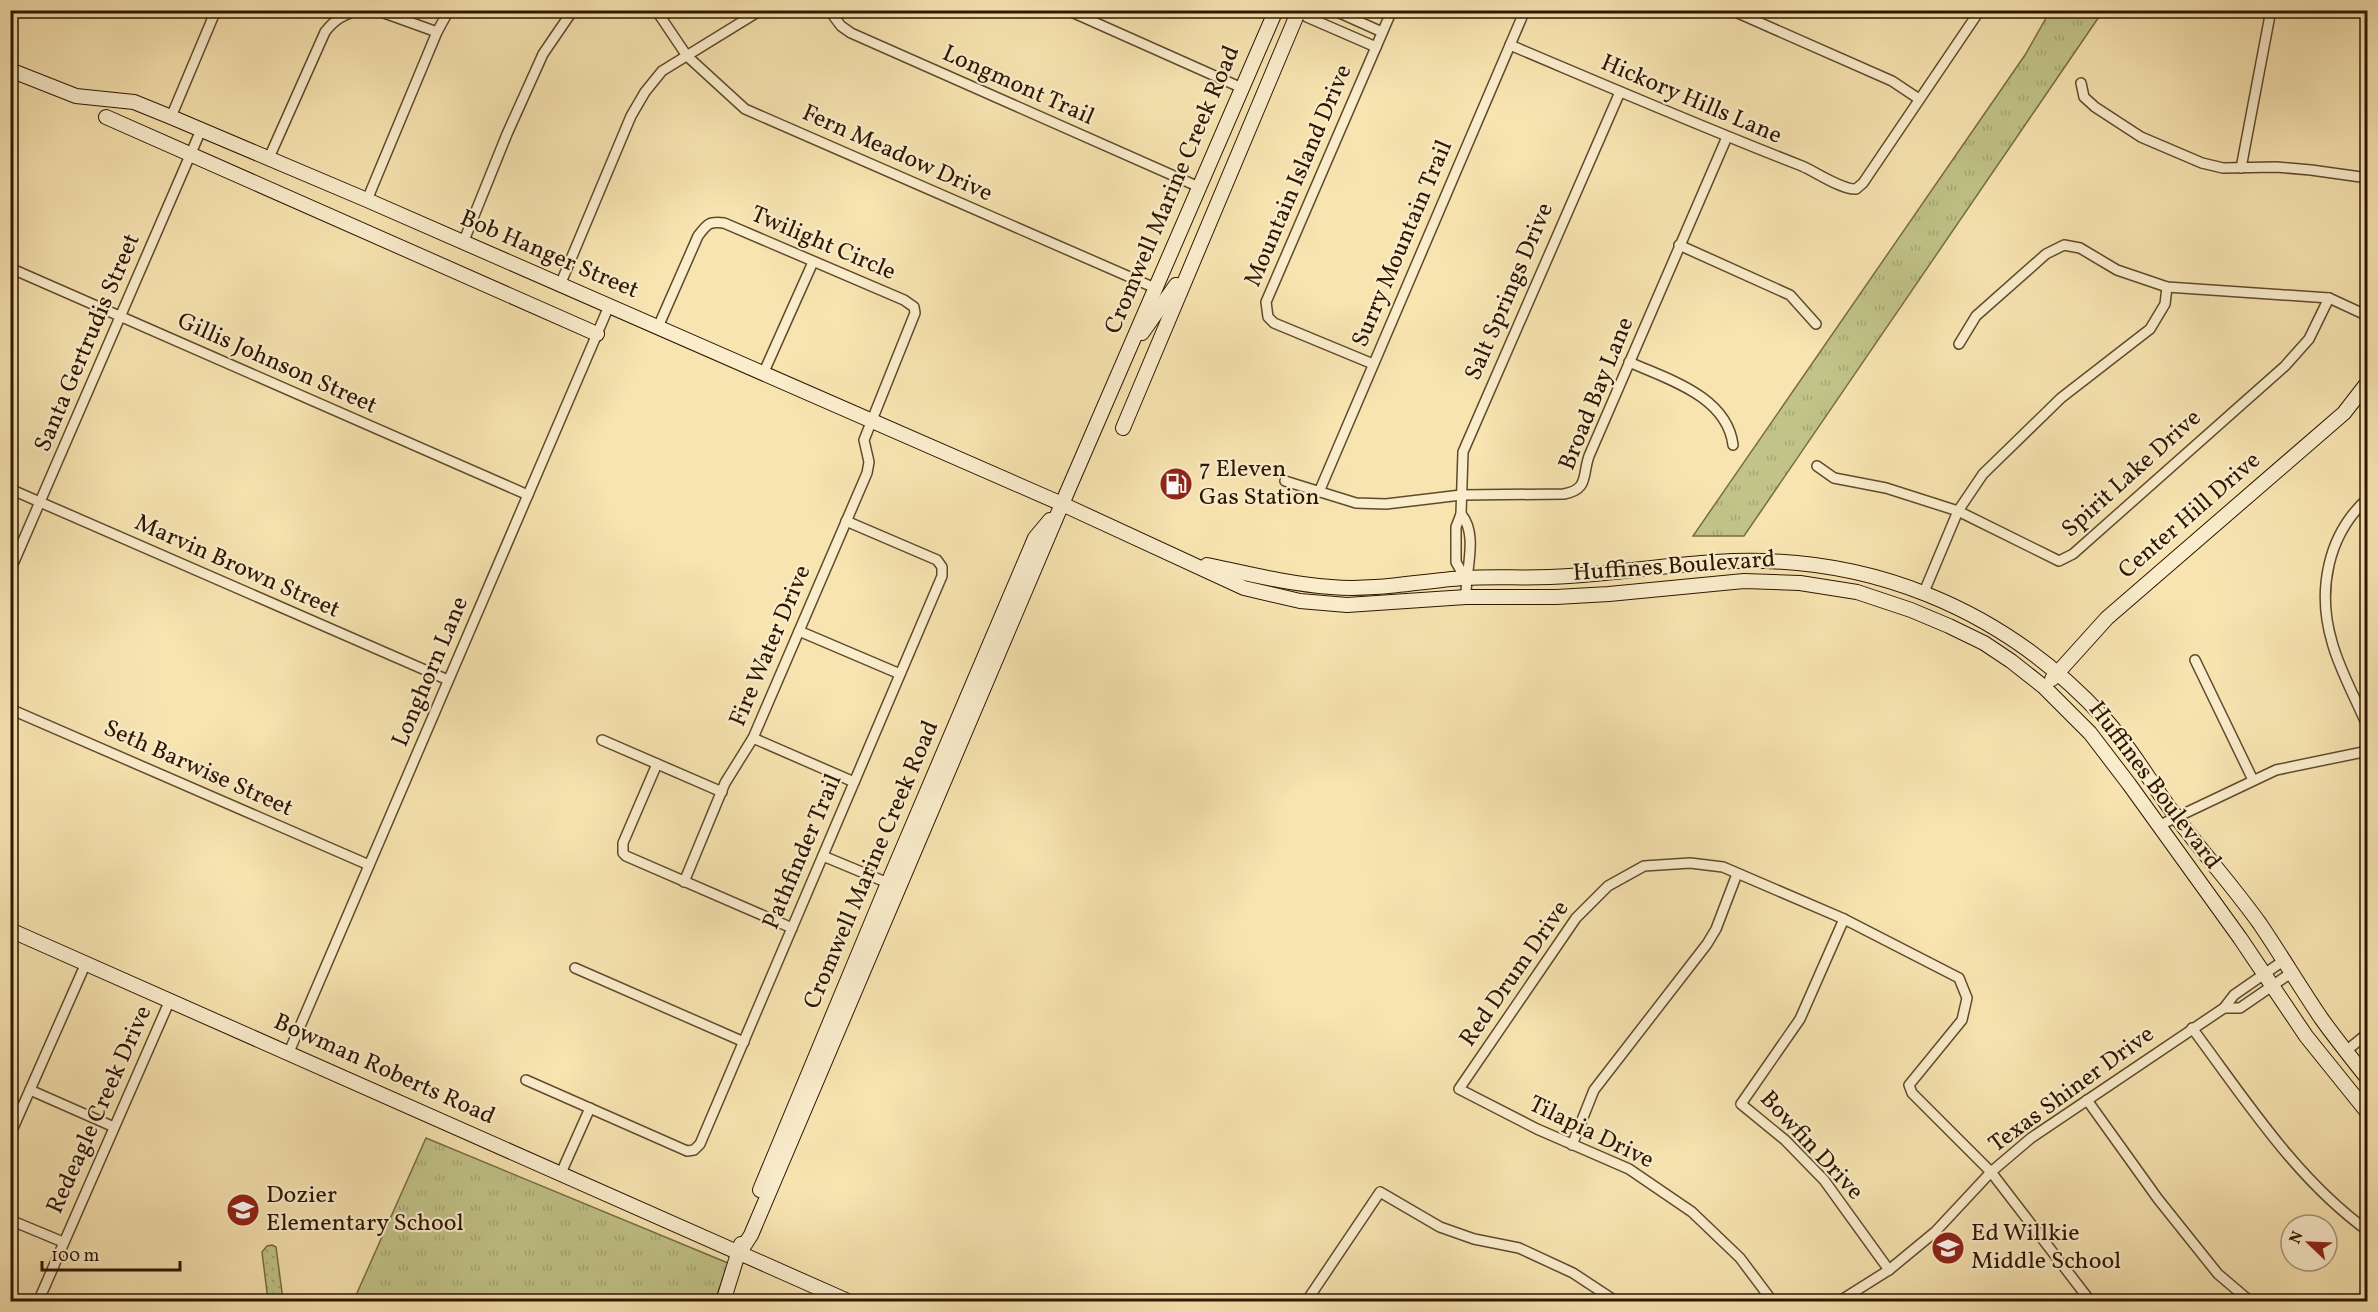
<svg xmlns="http://www.w3.org/2000/svg" width="2378" height="1312" font-family="Vollkorn,serif">
<style>
.grass{fill:url(#grass-tufts);stroke:#786c44;stroke-width:1.5}
.park{fill:url(#park-dots);stroke:#786c44;stroke-width:1.5}
.lines{fill:none;stroke-linecap:round;stroke-linejoin:round}
.street-casing{stroke:#604a2c;stroke-width:12}
.secondary-casing{stroke:#2e1600;stroke-width:16}
.street{stroke:#faedcc;stroke-width:9}
.secondary{stroke:#faedcc;stroke-width:14}
.labels{text-anchor:middle;dominant-baseline:central;stroke-width:4.5;stroke-linejoin:round;paint-order:stroke}
.street-label{font-size:24px;fill:#2e1600;stroke:#faedcc}
.poi-label{font-size:24px;fill:#2e1600;stroke:#faedcc;text-anchor:start}
</style>
<defs>
<pattern id="grass-tufts" width="24" height="20" patternUnits="userSpaceOnUse" patternTransform="scale(1.5)"><rect width="24" height="20" fill="#c1c388"/><path d="M3 7l-1-3M5 7V3M7 7l1-3M15 17l-1-3M17 17v-4M19 17l1-3" fill="none" stroke="#a6a774"/></pattern>
<pattern id="park-dots" width="8" height="8" patternUnits="userSpaceOnUse" patternTransform="scale(1.5)"><rect width="8" height="8" fill="#c1c388"/><path d="M2 2h.1M6 6h.1" fill="none" stroke="#a6a774" stroke-width="1.8" stroke-linecap="round"/></pattern>
</defs>
<rect width="100%" height="100%" fill="#f7e4b1"/>
<filter id="stains"><feTurbulence type="fractalNoise" baseFrequency=".00333" numOctaves="4"/><feColorMatrix values="0 0 0 0 .2 0 0 0 0 .09 0 0 0 0 .02 0 0 0 .5 -.17"/></filter>
<radialGradient id="worn" r=".72"><stop offset=".6" stop-color="#630" stop-opacity="0"/><stop offset="1" stop-color="#630" stop-opacity=".3"/></radialGradient>
<!-- grass -->
<g class="grass">
<polygon points="2050,11 2103,11 1744,536 1693,536 2025,55"/>
<polygon points="426,1138 728,1263 715,1301 353,1302"/>
</g>
<!-- park -->
<polygon class="park" points="272,1245 276,1247 283,1300 268,1300 262,1252 267,1246"/>
<g class="lines">
<!-- street casing -->
<g class="street-casing">
<g id="street">
<polyline points="376,10 437,32"/>
<polyline points="656,10 687,56 745,109 1155,288"/>
<polyline points="829,10 841,26 851,33 1199,187"/>
<polyline points="1067,10 1242,88"/>
<polyline points="1304,10 1307,17 1376,47"/>
<polyline points="1333,10 1382,32"/>
<polyline points="1731,10 1892,81 1919,99"/>
<path d="M 1510,45 C 1607,86 1704,128 1802,166 C 1816,172 1842,190 1856,189 L 1863,183 L 1980,10"/>
<polyline points="2081,83 2084,97 2095,107 2141,137 2202,163 2223,168 2276,167 2311,170 2368,178"/>
<polyline points="171,117 216,10"/>
<path d="M 268,160 L 325,32 C 335,19 343,15 359,10"/>
<polyline points="2241,168 2271,10"/>
<polyline points="2365,178 2368,162"/>
<polyline points="367,200 437,32 449,10"/>
<polyline points="463,243 507,134 543,54 573,10"/>
<polyline points="1679,245 1790,295 1816,324"/>
<polyline points="10,268 528,495"/>
<polyline points="560,285 631,116 645,92 662,71 761,10"/>
<path d="M 658,327 L 698,236 C 707,224 709,221 724,223 L 904,300 L 914,307 L 915,313 L 864,440 L 869,462 L 867,473 L 753,738 L 725,783 L 684,882"/>
<polyline points="1959,344 1976,316 2046,254 2064,245 2080,248 2117,270 2167,287 2329,298 2368,316"/>
<path d="M 1629,362 C 1667,379 1727,396 1733,445"/>
<polyline points="1373,364 1274,323 1268,317 1266,302 1392,10"/>
<polyline points="763,374 813,262"/>
<polyline points="1817,466 1834,478 1886,488 1958,511 2059,561 2073,554 2285,366 2309,339 2329,298"/>
<path d="M 1285,481 L 1356,503 L 1386,504 L 1461,495 L 1564,494 C 1589,489 1582,476 1589,456 L 1727,137"/>
<polyline points="10,489 448,680"/>
<polyline points="1319,492 1525,10"/>
<path d="M 2368,498 C 2327,535 2317,591 2332,642 C 2339,669 2357,701 2368,728"/>
<path d="M 1461,514 C 1479,535 1465,571 1466,597"/>
<polyline points="10,571 201,130"/>
<polyline points="1465,578 1456,562 1456,527 1461,514 1463,452 1620,92"/>
<polyline points="1924,592 1958,511 1983,474 2061,398 2150,329 2165,304 2167,287"/>
<polyline points="799,631 900,674"/>
<polyline points="2195,660 2253,780"/>
<polyline points="10,709 369,865"/>
<polyline points="753,738 854,782"/>
<polyline points="602,740 722,792"/>
<polyline points="657,764 623,843 623,853 626,856 792,928"/>
<polyline points="2158,826 2276,770 2368,751"/>
<polyline points="823,856 888,883"/>
<polyline points="1844,919 1800,1019 1741,1104 1785,1140 1824,1180 1889,1270"/>
<polyline points="575,968 744,1042"/>
<polyline points="2224,1008 2240,1008 2291,973"/>
<path d="M 2192,1028 C 2245,1099 2295,1178 2368,1231"/>
<polyline points="2346,1051 2368,1033"/>
<polyline points="289,1052 609,306"/>
<polyline points="526,1080 687,1151 694,1150 700,1144 942,576 942,567 937,560 846,521"/>
<polyline points="30,1090 114,1127"/>
<polyline points="2087,1100 2158,1199 2218,1274 2251,1302"/>
<polyline points="10,1135 86,963"/>
<polyline points="1572,1145 1594,1090 1707,944 1716,929 1737,874"/>
<polyline points="561,1173 590,1108"/>
<polyline points="10,1220 63,1242"/>
<polyline points="38,1302 170,1000"/>
<polyline points="1306,1302 1380,1192 1440,1227 1474,1239 1519,1248 1573,1273 1617,1302"/>
<polyline points="1773,1302 1740,1258 1692,1212 1629,1169 1537,1129 1459,1089 1576,918 1608,886 1644,866 1690,863 1723,867 1844,919 1959,978 1967,998 1962,1020 1909,1085 1912,1093 1991,1172 2091,1302"/>
<polyline points="1838,1302 1889,1270 1935,1232 1991,1172 2031,1138 2224,1008 2234,995 2283,961"/>
</g>
</g>
<!-- secondary casing -->
<g class="secondary-casing">
<g id="secondary">
<polyline points="10,70 76,96 134,102 171,117 367,200 1062,504 1244,588 1300,601 1347,605 1466,597 1556,597 1609,594 1744,581 1800,583 1857,592 1911,610 1949,626 1984,643 2011,661 2044,687 2090,733 2129,784 2240,938 2306,1036 2368,1113"/>
<polyline points="106,117 597,334"/>
<polyline points="1142,333 1176,285"/>
<polyline points="1123,428 1299,10"/>
<path d="M 1207,565 C 1249,574 1289,584 1331,587 C 1375,591 1420,581 1464,578 C 1499,576 1534,579 1569,576 C 1618,573 1666,565 1715,562 C 1865,552 2002,607 2104,718 C 2131,747 2150,782 2174,814 C 2201,851 2233,886 2260,924 C 2281,955 2300,987 2321,1018 C 2336,1039 2352,1059 2368,1079"/>
<polyline points="2052,679 2107,618 2344,413 2368,382"/>
<polyline points="10,930 850,1302"/>
<polyline points="760,1190 888,883 1035,538 1050,520"/>
<polyline points="740,1252 751,1235 1062,504 1276,10"/>
<polyline points="723,1302 741,1244"/>
</g>
</g>
<!-- street -->
<use href="#street" class="street"/>
<!-- secondary -->
<use href="#secondary" class="secondary"/>
</g>
<!-- icons -->
<defs>
<g id="fuel-disc" transform="scale(1.725)"><circle r="9.5" fill="#8f2418" stroke="#faedcc"/><path d="M-5.5-6h7V0h2V4h1.3V-2.5L3-4.5l.8-.8L6-3V5H2.5V1h-1V6h-7ZM-4.2-4.7v3.2H.2V-4.7Z" fill="#fff"/></g>
<g id="school-disc" transform="scale(1.725)"><circle r="9.5" fill="#8f2418" stroke="#faedcc"/><path d="M0-5L7-2L0 1L-7-2ZM-4 1L0 2.5L4 1V4Q0 6-4 4Z" fill="#fff"/></g>
</defs>
<g fill-rule="evenodd">
<use href="#fuel-disc" x="1176" y="484"/>
<use href="#school-disc" x="243" y="1210"/>
<use href="#school-disc" x="1948" y="1248"/>
</g>
<g class="labels">
<!-- street labels -->
<g class="street-label">
<text transform="translate(1018 86) rotate(24)">Longmont Trail</text>
<text transform="translate(1691 100) rotate(23)">Hickory Hills Lane</text>
<text transform="translate(897 154) rotate(24)">Fern Meadow Drive</text>
<text transform="translate(1299 176) rotate(-67)">Mountain Island Drive</text>
<text transform="translate(1173 190) rotate(-67)">Cromwell Marine Creek Road</text>
<text transform="translate(823 244) rotate(23)">Twilight Circle</text>
<text transform="translate(1403 244) rotate(-67)">Surry Mountain Trail</text>
<text transform="translate(549 255) rotate(23)">Bob Hanger Street</text>
<text transform="translate(1510 292) rotate(-67)">Salt Springs Drive</text>
<text transform="translate(88 343) rotate(-67)">Santa Gertrudis Street</text>
<text transform="translate(277 364) rotate(24)">Gillis Johnson Street</text>
<text transform="translate(1597 394) rotate(-68)">Broad Bay Lane</text>
<text transform="translate(2132 474) rotate(-42)">Spirit Lake Drive</text>
<text transform="translate(2190 516) rotate(-41)">Center Hill Drive</text>
<text transform="translate(237 567) rotate(24)">Marvin Brown Street</text>
<text transform="translate(1674 567) rotate(-4)">Huffines Boulevard</text>
<text transform="translate(771 646) rotate(-67)">Fire Water Drive</text>
<text transform="translate(431 672) rotate(-67)">Longhorn Lane</text>
<text transform="translate(198 769) rotate(24)">Seth Barwise Street</text>
<text transform="translate(2154 786) rotate(53)">Huffines Boulevard</text>
<text transform="translate(803 852) rotate(-67)">Pathfinder Trail</text>
<text transform="translate(872 865) rotate(-67)">Cromwell Marine Creek Road</text>
<text transform="translate(1515 974) rotate(-55)">Red Drum Drive</text>
<text transform="translate(384 1070) rotate(24)">Bowman Roberts Road</text>
<text transform="translate(2072 1090) rotate(-36)">Texas Shiner Drive</text>
<text transform="translate(100 1110) rotate(-66)">Redeagle Creek Drive</text>
<text transform="translate(1591 1133) rotate(26)">Tilapia Drive</text>
<text transform="translate(1811 1146) rotate(47)">Bowfin Drive</text>
</g>
<!-- poi labels -->
<g class="poi-label">
<text x="1199" y="470">7 Eleven<tspan x="1199" dy="28">Gas Station</tspan></text>
<text x="266" y="1196">Dozier<tspan x="266" dy="28">Elementary School</tspan></text>
<text x="1971" y="1234">Ed Willkie<tspan x="1971" dy="28">Middle School</tspan></text>
</g>
</g>
<!-- margin -->
<rect width="2378" height="1312" fill="none" stroke="#f7e4b1" stroke-width="36"/>
<rect x="12" y="12" width="2354" height="1288" fill="none" stroke="#2e1600" stroke-width="3"/>
<rect x="18" y="18" width="2342" height="1276" fill="none" stroke="#2e1600" stroke-width="1.5"/>
<!-- north arrow -->
<g transform="translate(2309 1243) rotate(293)"><circle r="28" fill="#faedcc" stroke="#a8977a" stroke-width="1.5"/>
<path d="M0-4.5L10 22L0 15L-10 22Z" fill="#8f2418"/>
<text y="-9" font-size="16" font-weight="bold" text-anchor="middle" fill="#2e1600">N</text>
</g>
<!-- scale -->
<path d="M42 1261v9h138v-9" fill="none" stroke="#2e1600" stroke-width="3"/>
<text x="51" y="1261" font-size="18" fill="#2e1600" stroke="#faedcc" stroke-width="4.5" paint-order="stroke">100 m</text>
<rect width="100%" height="100%" filter="url(#stains)"/>
<rect width="100%" height="100%" fill="url(#worn)"/>
</svg>
